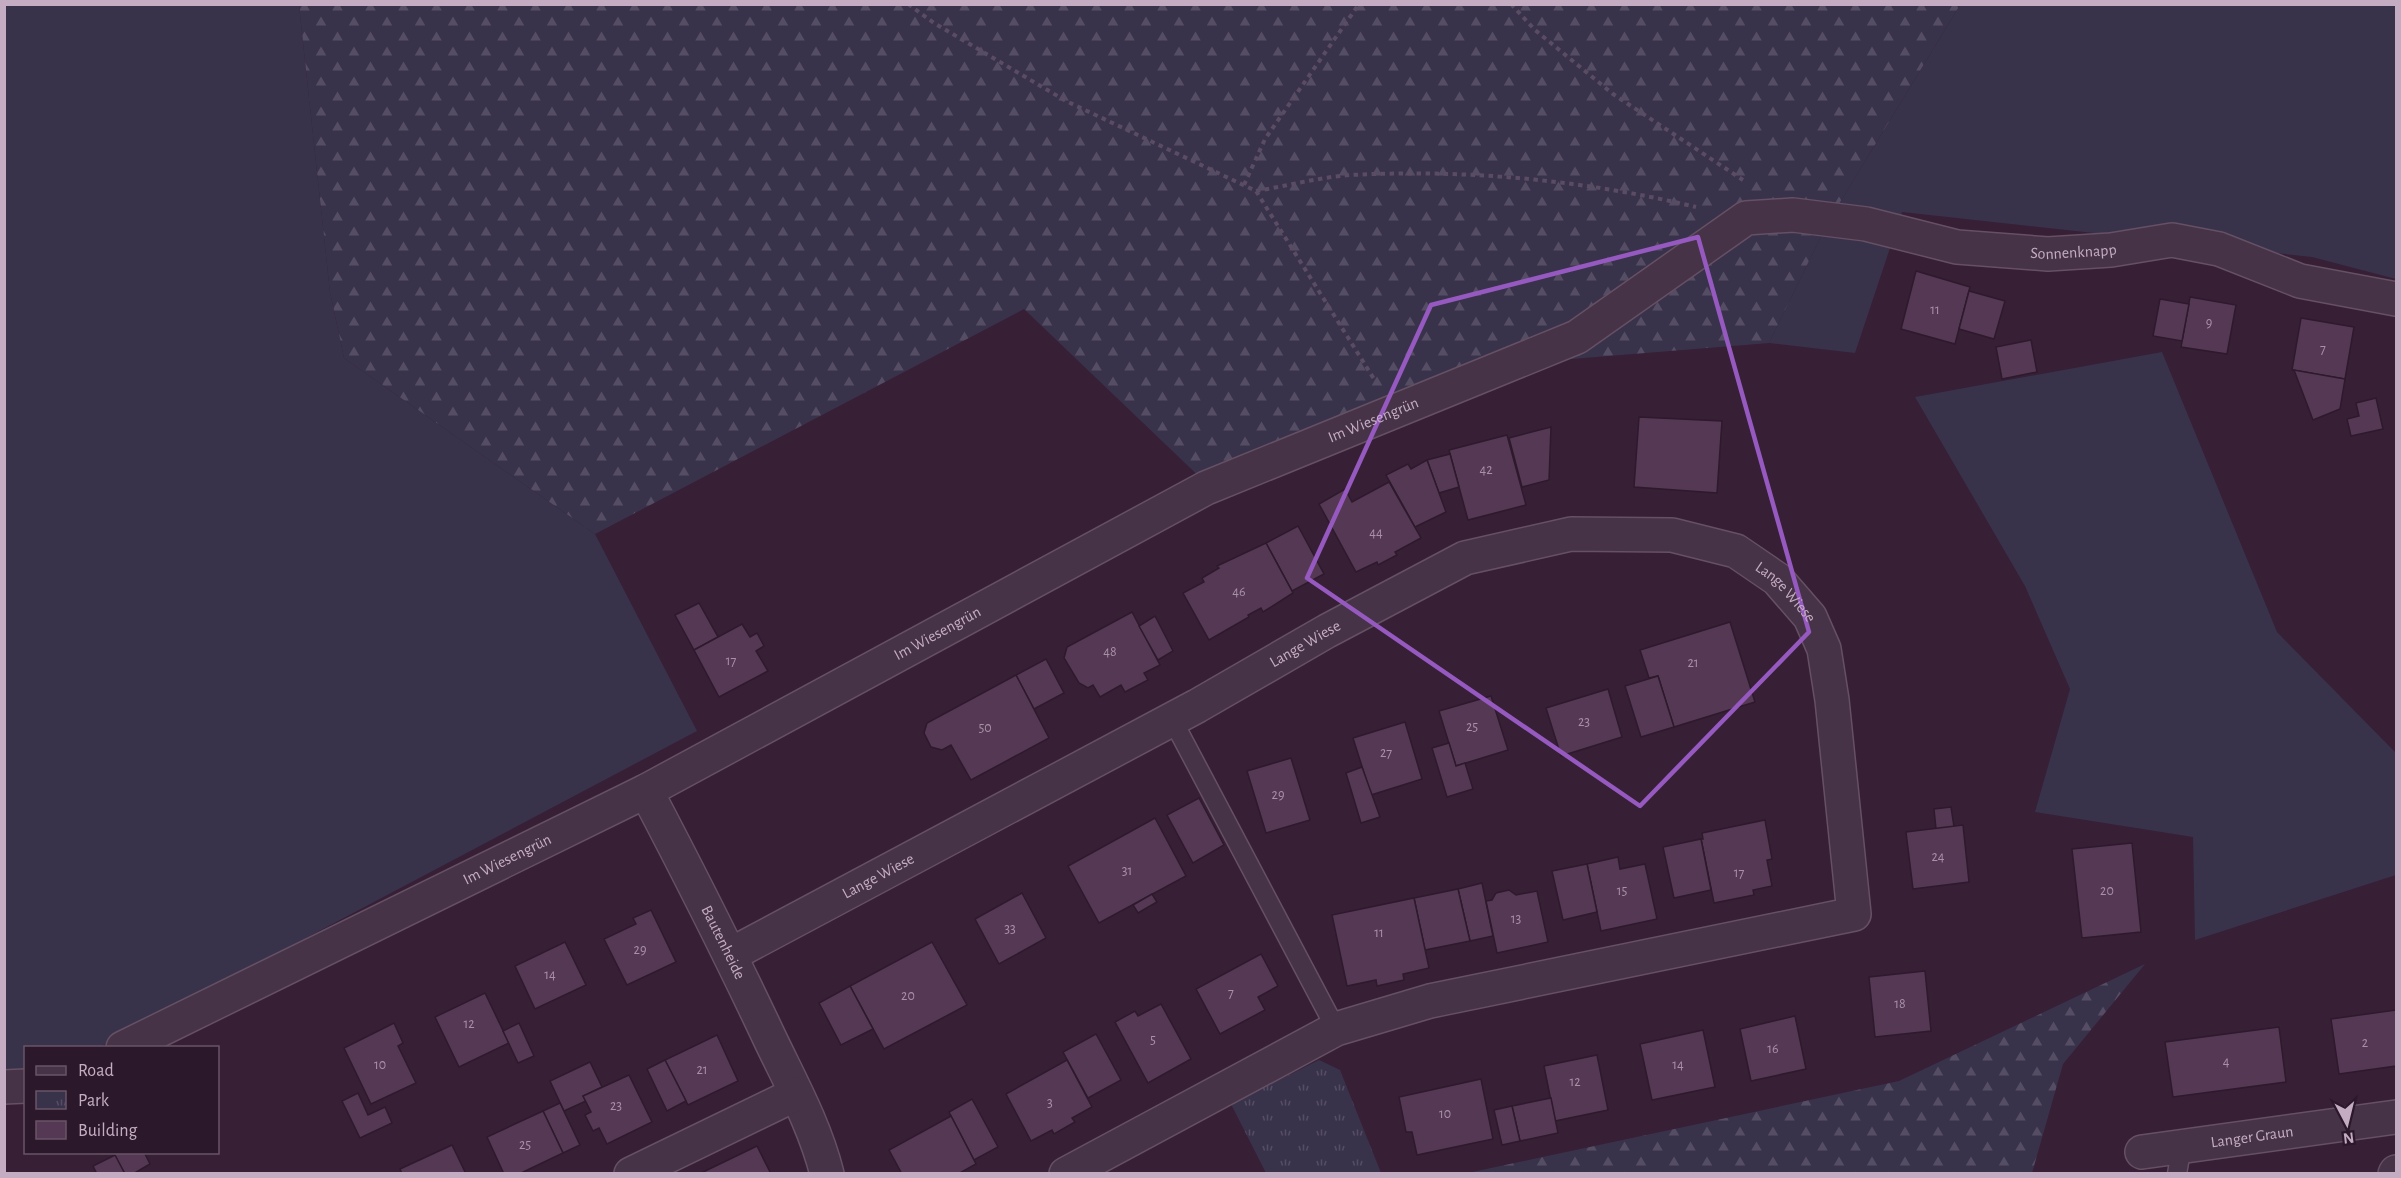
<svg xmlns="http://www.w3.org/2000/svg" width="2401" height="1178" font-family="'Alegreya Sans',sans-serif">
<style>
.green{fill:#39324b}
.forest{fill:url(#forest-firs)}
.park{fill:url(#park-tufts)}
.building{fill:#553854;stroke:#2e1a2d;stroke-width:1.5}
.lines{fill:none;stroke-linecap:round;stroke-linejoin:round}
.service-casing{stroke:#655064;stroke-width:21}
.minor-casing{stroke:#655064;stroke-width:36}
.path{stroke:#5a4c63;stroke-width:4;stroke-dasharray:4.5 4.5;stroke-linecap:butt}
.service{stroke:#473347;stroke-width:18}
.minor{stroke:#473347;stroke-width:33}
.marked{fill:none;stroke:#9559c0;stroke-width:4.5;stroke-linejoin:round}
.labels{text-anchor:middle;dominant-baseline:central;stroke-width:5;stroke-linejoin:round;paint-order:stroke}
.number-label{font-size:14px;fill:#a890a7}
.street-label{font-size:16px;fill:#c4adc3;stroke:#2c182b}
</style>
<defs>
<pattern id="forest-firs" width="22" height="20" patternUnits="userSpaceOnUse" patternTransform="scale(1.5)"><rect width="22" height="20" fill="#39324b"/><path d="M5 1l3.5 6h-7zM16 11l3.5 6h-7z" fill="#544d63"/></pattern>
<pattern id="park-tufts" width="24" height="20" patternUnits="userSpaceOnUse" patternTransform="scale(1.5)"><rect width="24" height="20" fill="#39324b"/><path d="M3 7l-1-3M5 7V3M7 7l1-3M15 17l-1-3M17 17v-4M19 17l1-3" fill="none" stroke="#544d63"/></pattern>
</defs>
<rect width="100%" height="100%" fill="#371f36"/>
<!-- green -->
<g class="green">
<polygon points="5,5 299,5 330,292 344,358 595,534 697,731 100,1047 26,1048 25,1072 5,1074"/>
<polygon points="1960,5 2396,5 2396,279 2312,257 1902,212 1855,353 1769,343 1828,222"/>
<polygon points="2162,352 2277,632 2396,753 2396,875 2195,940 2193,837 2035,812 2070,689 2025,586 1915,397"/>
</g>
<!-- forest -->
<g class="forest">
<polygon points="299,5 1960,5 1828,222 1769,343 1534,362 1207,484 1024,309 595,534 344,358 330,292"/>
<polygon points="2145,964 2063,1064 2032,1173 1468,1173 1899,1081"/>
</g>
<!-- park -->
<polygon class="park" points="1319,1060 1340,1070 1381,1173 1266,1173 1231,1104"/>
<!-- building -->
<g class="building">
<polygon points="1916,271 1970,287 1955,344 1901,329"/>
<polygon points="1969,291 2005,301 1994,339 1959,329"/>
<polygon points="2190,297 2236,305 2227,354 2181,347"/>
<polygon points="2160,299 2189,304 2182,341 2153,336"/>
<polygon points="2301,318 2354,327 2345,379 2292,370"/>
<polygon points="2031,340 2037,372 2002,379 1996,347"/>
<polygon points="2294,370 2345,379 2340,409 2313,420"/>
<polygon points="2376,398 2383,429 2351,436 2347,419 2359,416 2356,403"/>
<polygon points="1639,417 1722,421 1717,493 1634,487"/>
<polygon points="1551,427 1549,480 1522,487 1509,438"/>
<polygon points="1507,435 1526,505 1468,520 1449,450"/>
<polygon points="1450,454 1459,487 1439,493 1427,460"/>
<polygon points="1427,460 1446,512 1415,527 1386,475 1408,464 1411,469"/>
<polygon points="1389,482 1421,538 1395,552 1397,555 1378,565 1377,562 1356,572 1319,504 1345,489 1352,502"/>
<polygon points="1298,526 1324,574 1292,591 1266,543"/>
<polygon points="1266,543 1293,593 1263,612 1261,608 1248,615 1249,617 1209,640 1183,593 1204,582 1202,578 1219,568 1217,566"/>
<polygon points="699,603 718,637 694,650 675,615"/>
<polygon points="1132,612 1160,665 1144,673 1148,680 1125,692 1121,685 1100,697 1093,685 1088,688 1079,683 1064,658 1067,647"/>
<polygon points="1155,616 1173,651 1158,660 1139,626"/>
<polygon points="1730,622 1755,702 1674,727 1658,676 1649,678 1640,650"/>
<polygon points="742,624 750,637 757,633 764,646 756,651 768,671 719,697 694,650"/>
<polygon points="1046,659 1064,693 1034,709 1016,675"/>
<polygon points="1016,675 1049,738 971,780 951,745 942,750 931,747 924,733 927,723"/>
<polygon points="1658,676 1674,727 1641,737 1625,686"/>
<polygon points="1608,689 1622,737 1561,756 1546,708"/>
<polygon points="1491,696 1508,750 1456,766 1439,711"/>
<polygon points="1405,722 1422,779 1371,795 1353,738"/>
<polygon points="1449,743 1456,766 1465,763 1473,789 1447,797 1432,748"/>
<polygon points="1291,758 1310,820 1266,833 1247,771"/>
<polygon points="1362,767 1380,817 1361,823 1346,773"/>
<polygon points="1199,798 1224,845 1193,863 1167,815"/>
<polygon points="1951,807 1954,827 1936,829 1934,809"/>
<polygon points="1155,818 1186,876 1099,923 1068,866"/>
<polygon points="1765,820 1772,859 1767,860 1772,886 1753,890 1754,895 1714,903 1701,839 1703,839 1702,833"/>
<polygon points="1963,825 1969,882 1913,889 1906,832"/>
<polygon points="1701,839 1711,890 1674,898 1663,847"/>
<polygon points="2132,843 2141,932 2082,938 2072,849"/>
<polygon points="1618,857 1620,869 1645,864 1657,919 1601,931 1587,864"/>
<polygon points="1587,864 1597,912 1563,920 1552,871"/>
<polygon points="1482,883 1493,936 1470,941 1458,889"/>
<polygon points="1458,889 1470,941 1425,950 1414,898"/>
<polygon points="1509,890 1516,895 1537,891 1548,942 1497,953 1486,901 1492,900 1496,893"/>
<polygon points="1022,893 1046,938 999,964 975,919"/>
<polygon points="1152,894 1157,902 1138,913 1133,905"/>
<polygon points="1414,898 1429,968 1403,974 1404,980 1377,986 1376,980 1347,986 1332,915"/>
<polygon points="651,910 676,962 627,985 604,939 636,924 633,918"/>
<polygon points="565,942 586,985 535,1009 515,966"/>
<polygon points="932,942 967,1005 884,1049 850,986"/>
<polygon points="1261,954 1278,986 1258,997 1265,1010 1220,1034 1196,989"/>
<polygon points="1925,971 1931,1031 1875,1037 1869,977"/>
<polygon points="850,986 873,1029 841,1045 819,1003"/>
<polygon points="485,993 509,1043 459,1067 435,1017"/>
<polygon points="1161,1004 1191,1059 1148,1083 1115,1022 1135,1011 1138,1016"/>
<polygon points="2396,1010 2396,1066 2339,1074 2331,1019"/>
<polygon points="1795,1016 1806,1069 1751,1081 1740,1029"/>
<polygon points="394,1023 403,1043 398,1046 416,1083 371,1104 344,1048"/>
<polygon points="519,1023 534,1056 518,1063 503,1031"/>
<polygon points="2279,1027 2286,1082 2173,1097 2165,1042"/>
<polygon points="1703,1030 1715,1087 1652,1100 1640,1044"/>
<polygon points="1096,1034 1121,1080 1088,1098 1063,1052"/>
<polygon points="717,1035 738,1081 688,1105 665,1060"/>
<polygon points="1597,1055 1608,1110 1555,1121 1544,1066"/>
<polygon points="665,1060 686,1101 667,1111 647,1069"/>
<polygon points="1067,1060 1092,1107 1072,1118 1075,1122 1054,1134 1052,1130 1031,1141 1006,1094"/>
<polygon points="590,1062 602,1087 583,1096 586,1101 564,1111 550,1081"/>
<polygon points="629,1075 652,1122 607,1144 599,1128 593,1131 585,1115 591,1112 583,1096"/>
<polygon points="1481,1079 1493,1139 1417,1155 1412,1132 1406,1132 1399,1097"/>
<polygon points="358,1093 368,1115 385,1107 392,1123 360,1138 342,1101"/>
<polygon points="1551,1098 1558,1133 1520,1141 1512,1106"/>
<polygon points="972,1099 998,1147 974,1160 949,1112"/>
<polygon points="560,1103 580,1145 563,1153 543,1111"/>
<polygon points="1512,1106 1520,1141 1502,1145 1494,1110"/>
<polygon points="543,1111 563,1153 519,1174 504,1174 487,1137"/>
<polygon points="951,1116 976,1164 958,1174 902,1174 889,1150"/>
<polygon points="452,1145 466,1174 402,1174 400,1169"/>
<polygon points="757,1146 771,1174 699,1174"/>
<polygon points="113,1152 144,1152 150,1164 133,1174 125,1174"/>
<polygon points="115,1155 125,1174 97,1174 93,1166"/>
</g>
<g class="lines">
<!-- service casing -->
<g class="service-casing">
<g id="service">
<polyline points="1172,719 1336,1029"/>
<polyline points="2177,1174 2182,1145"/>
</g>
</g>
<!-- minor casing -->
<g class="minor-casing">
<g id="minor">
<path id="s1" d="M 646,791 C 689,873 731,956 770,1039 C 791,1083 815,1126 827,1174"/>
<path id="s2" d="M 730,955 L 1197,706 L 1327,631 L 1465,558 L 1571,534 L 1672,535 L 1736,551 L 1777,579 L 1810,617 L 1824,649 L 1832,700 L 1854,914 L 1430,1001 L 1336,1029 L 1066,1174"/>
<path id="s3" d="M 123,1048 L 646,791 L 1206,488 L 1577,337 L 1746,218 L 1793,215 L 1866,224 L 1957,247 L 2048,254 L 2111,250 L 2172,240 L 2219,249 L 2300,281 L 2396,299"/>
<polyline points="4,1087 26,1086"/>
<path id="s4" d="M 2142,1152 L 2396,1117"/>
<polyline points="631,1174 796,1094"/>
<polyline points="2395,1174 2396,1172"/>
</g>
</g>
<!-- path -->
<g class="path">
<polyline points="908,4 934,23 1066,101 1256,191 1374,379"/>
<polyline points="1511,4 1535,30 1613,94 1743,180"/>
<polyline points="1244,185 1265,139 1359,4"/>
<path d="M 1256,191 C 1287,186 1320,177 1351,175 C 1466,169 1584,180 1696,207"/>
</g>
<!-- service -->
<use href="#service" class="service"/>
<!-- minor -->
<use href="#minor" class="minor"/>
</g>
<!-- marked area -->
<path class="marked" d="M 1698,237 L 1809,632 L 1640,806 L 1307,578 L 1431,305 Z"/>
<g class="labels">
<!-- number labels -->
<g class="number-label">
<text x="1935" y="310">11</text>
<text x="2209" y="323">9</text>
<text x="2323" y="349">7</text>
<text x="1486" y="470">42</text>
<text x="1376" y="533">44</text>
<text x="1239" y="592">46</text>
<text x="1110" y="652">48</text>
<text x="731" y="661">17</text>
<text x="1693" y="663">21</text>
<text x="1584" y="722">23</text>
<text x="1472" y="727">25</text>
<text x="985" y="728">50</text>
<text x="1386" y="753">27</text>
<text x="1278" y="795">29</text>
<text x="1938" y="857">24</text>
<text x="1127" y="871">31</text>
<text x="1739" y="873">17</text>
<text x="1622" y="891">15</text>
<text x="2107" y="891">20</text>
<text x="1516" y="919">13</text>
<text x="1010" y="929">33</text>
<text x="1379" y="933">11</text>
<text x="640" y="950">29</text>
<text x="550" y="975">14</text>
<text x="1231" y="993">7</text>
<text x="908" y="996">20</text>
<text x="1900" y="1004">18</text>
<text x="469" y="1024">12</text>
<text x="1153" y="1040">5</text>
<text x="2365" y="1043">2</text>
<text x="1773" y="1049">16</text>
<text x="2226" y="1062">4</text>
<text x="380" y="1065">10</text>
<text x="1678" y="1065">14</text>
<text x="702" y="1070">21</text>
<text x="1575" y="1082">12</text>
<text x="1050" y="1103">3</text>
<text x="616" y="1106">23</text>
<text x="1445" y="1114">10</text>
<text x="525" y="1145">25</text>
</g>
<!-- street labels -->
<g class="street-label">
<text stroke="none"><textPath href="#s3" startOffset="2158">Sonnenknapp</textPath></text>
<text stroke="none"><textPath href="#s3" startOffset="1400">Im Wiesengrün</textPath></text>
<text stroke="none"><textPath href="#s2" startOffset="1176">Lange Wiese</textPath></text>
<text stroke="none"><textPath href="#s3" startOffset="914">Im Wiesengrün</textPath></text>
<text stroke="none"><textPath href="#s2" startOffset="654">Lange Wiese</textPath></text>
<text stroke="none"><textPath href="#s3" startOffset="428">Im Wiesengrün</textPath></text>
<text stroke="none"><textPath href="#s2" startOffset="168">Lange Wiese</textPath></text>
<text stroke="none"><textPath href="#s1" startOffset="170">Bautenheide</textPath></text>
<text stroke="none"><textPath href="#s4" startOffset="111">Langer Graun</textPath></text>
</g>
</g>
<!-- border -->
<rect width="2401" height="1178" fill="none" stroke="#c4adc3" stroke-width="12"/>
<!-- legend -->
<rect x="24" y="1046" width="195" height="108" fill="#2c182b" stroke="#695468" stroke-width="1.5"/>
<rect x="36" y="1066" width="30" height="9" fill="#473347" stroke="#695468" stroke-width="1.5"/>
<text x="78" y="1076" font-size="18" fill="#c4adc3">Road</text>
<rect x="36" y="1091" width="30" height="18" fill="url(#park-tufts)" stroke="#695468" stroke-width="1.5"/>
<text x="78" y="1106" font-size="18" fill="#c4adc3">Park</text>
<rect x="36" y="1121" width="30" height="18" fill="#553854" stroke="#695468" stroke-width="1.5"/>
<text x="78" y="1136" font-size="18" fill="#c4adc3">Building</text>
<!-- north arrow -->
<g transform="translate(2347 1124) rotate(173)" stroke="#2c182b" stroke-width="4.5" paint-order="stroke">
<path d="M0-4.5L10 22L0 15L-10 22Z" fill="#c4adc3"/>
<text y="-9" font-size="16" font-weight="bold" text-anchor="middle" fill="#c4adc3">N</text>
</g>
</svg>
